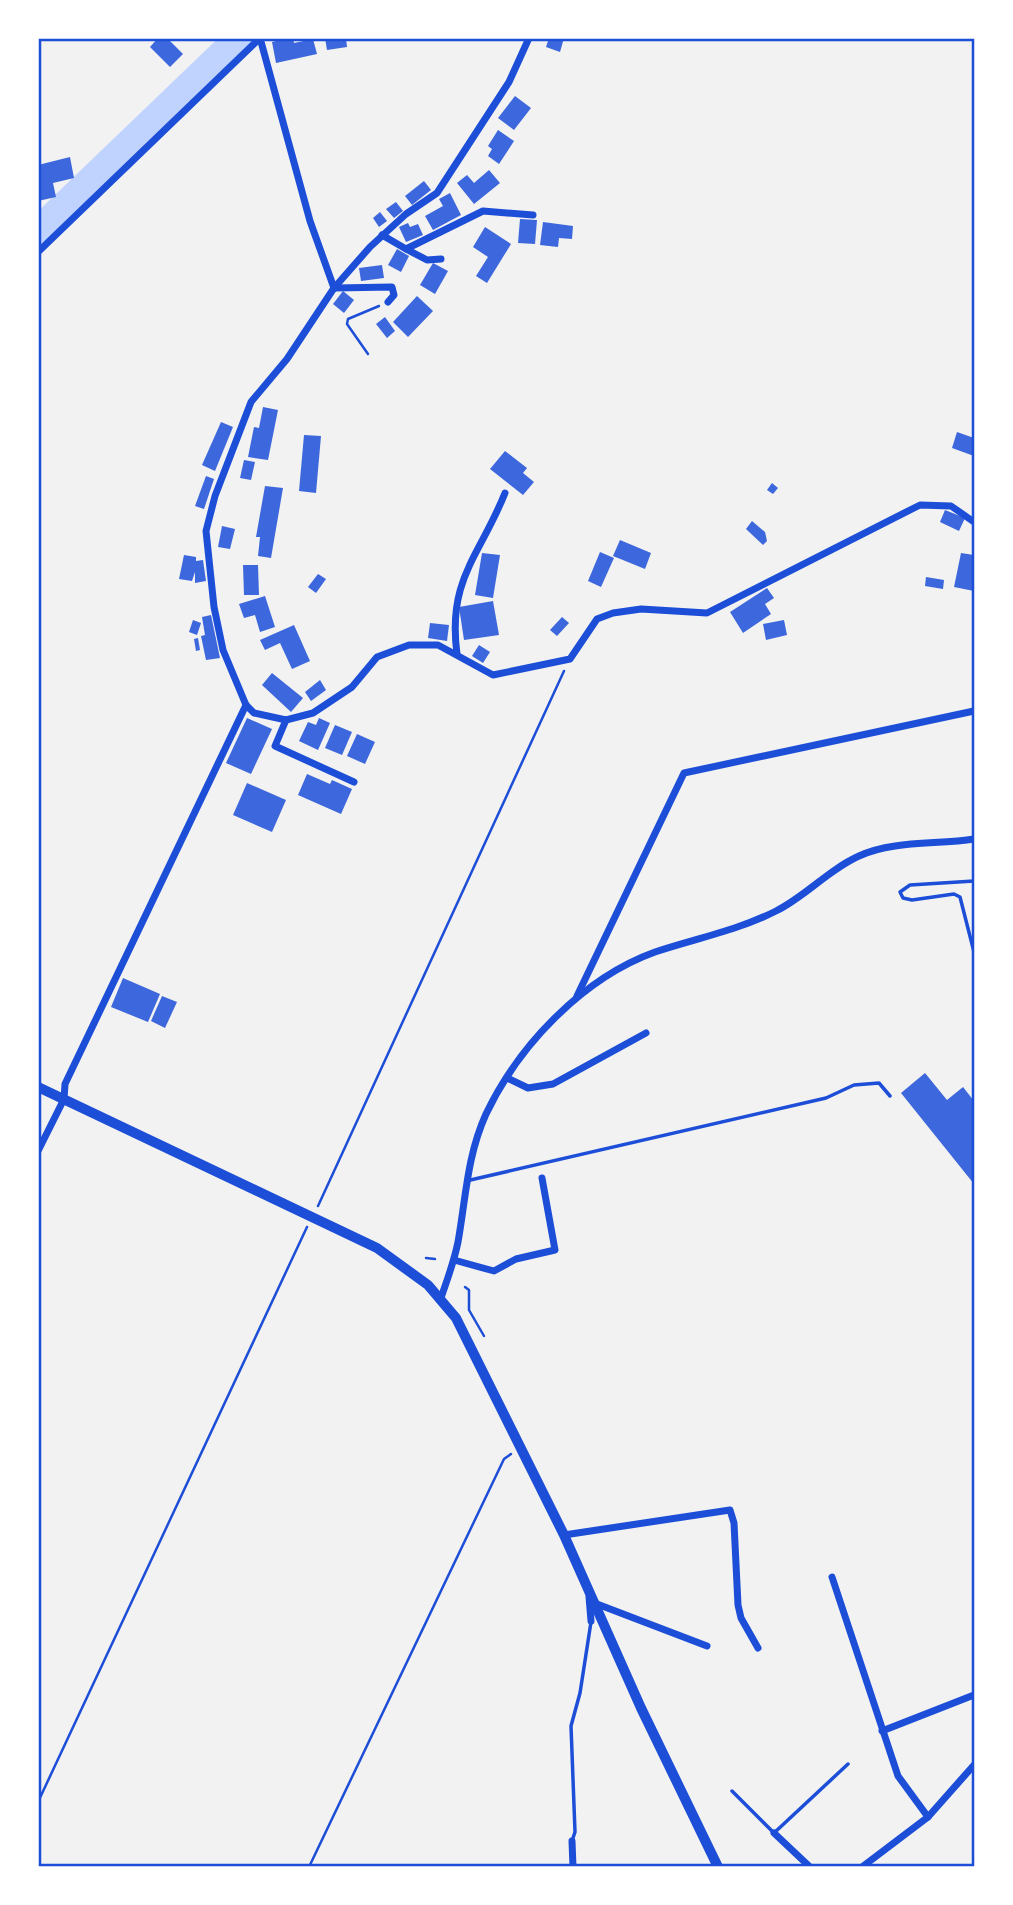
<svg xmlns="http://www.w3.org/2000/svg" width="1013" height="1905" font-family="Figtree,sans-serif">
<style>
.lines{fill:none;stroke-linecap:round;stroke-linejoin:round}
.river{stroke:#bfd3fe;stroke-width:30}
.building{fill:#3d67dc}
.path{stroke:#1d4ed8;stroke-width:2.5}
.service{stroke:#1d4ed8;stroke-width:3.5}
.minor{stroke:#1d4ed8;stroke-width:7}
.secondary{stroke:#1d4ed8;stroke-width:10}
.neatline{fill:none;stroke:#1d4ed8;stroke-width:2.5}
</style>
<rect width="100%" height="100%" fill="#f2f2f2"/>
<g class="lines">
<!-- river -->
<polyline class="river" points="38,232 240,38"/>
</g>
<!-- building -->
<g class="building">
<polygon points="158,38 167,38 183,54 170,67 150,47"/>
<polygon points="288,38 293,38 294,43 313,39 317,54 276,63 272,42"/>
<polygon points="325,38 346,38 347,47 327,50"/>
<polygon points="549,38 564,38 560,52 546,47"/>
<polygon points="515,96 531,108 514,130 498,118"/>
<polygon points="498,130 514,141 499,164 488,156 492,149 488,146"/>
<polygon points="70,157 74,178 53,183 56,197 38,201 38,165"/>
<polygon points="489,170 500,183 474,204 457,183 467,175 474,183"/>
<polygon points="424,181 431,190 412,205 405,196"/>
<polygon points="450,193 461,215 433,230 425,216 443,206 439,199"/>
<polygon points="396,202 403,211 394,218 386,209"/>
<polygon points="380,212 387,221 379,227 373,218"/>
<polygon points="520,219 537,220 535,244 518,243"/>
<polygon points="543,222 573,226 572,239 559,238 558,247 540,245"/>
<polygon points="408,223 410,227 418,224 423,235 406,242 399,227"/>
<polygon points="485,227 511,244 487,283 476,276 488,257 473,247"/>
<polygon points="397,249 409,256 401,272 388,265"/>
<polygon points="433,263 448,271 435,294 420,285"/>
<polygon points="382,265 384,278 361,281 359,268"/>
<polygon points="343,291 354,300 344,313 333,304"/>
<polygon points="417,296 433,311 408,337 393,322"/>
<polygon points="385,317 395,331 387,338 376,324"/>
<polygon points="263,407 278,410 268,460 248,457 254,427 259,428"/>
<polygon points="221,422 233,427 215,471 202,465"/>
<polygon points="957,432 974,438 974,456 952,448"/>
<polygon points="304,435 321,436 316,493 299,491"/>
<polygon points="505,451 527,468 523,473 534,482 523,495 490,469"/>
<polygon points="244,460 255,462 251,480 240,478"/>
<polygon points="206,476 214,479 204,509 195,506"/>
<polygon points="772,483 778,488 773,494 767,490"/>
<polygon points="265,486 283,488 271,558 258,556 260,537 256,537"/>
<polygon points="945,510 965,518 959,531 940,522"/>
<polygon points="752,521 765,532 767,541 763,545 746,529"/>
<polygon points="222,526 235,529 230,549 218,547"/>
<polygon points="620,540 651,553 645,569 613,556"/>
<polygon points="600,552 614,558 601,587 588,581"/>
<polygon points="482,553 500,555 493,598 475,595"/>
<polygon points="961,553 974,555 974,591 954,587"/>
<polygon points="184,555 196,557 196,561 203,560 206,581 195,583 195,572 192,581 179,579"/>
<polygon points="243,565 258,565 259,595 244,595"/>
<polygon points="318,574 326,579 316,593 308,587"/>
<polygon points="926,577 944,580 943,589 925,586"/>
<polygon points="767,588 774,598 765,604 771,614 743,633 730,612"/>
<polygon points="265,596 275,627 260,632 255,615 244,618 239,604"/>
<polygon points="493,601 499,635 464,640 459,607"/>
<polygon points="211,615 220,658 206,660 201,636 205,635 202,617"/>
<polygon points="562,617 569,623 557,636 550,630"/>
<polygon points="193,620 201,623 197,635 189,632"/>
<polygon points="784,620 787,635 766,640 763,624"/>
<polygon points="430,623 449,625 447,641 428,638"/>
<polygon points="294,625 310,661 292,669 280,643 265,650 260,640"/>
<polygon points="198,638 200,650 196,651 194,639"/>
<polygon points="479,645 490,652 483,663 472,656"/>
<polygon points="272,673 303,698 291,712 262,685"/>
<polygon points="320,680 326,690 311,701 305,692"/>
<polygon points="247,718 272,729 251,774 226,763"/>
<polygon points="319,718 330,723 318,750 299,741 308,722 316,725"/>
<polygon points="335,725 352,732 342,755 325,748"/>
<polygon points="357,734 375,742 365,764 347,756"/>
<polygon points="307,774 330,784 332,780 352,789 341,814 298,795"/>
<polygon points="247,783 286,800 272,832 233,815"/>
<polygon points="123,978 160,994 148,1022 111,1007"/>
<polygon points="162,996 177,1002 165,1028 151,1021"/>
<polygon points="925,1073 947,1100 963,1087 974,1101 974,1184 901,1093"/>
</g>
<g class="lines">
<!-- path -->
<g class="path">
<polyline points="368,354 347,324 348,319 379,306"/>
<polyline points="318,1206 564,671"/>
<polyline points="426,1258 435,1259"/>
<polyline points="465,1287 469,1290 469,1310 484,1336"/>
<polyline points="38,1802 307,1227"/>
<polyline points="309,1867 504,1459 511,1454"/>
</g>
<!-- service -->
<g class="service">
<polyline points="974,881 910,885 900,892 903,898 912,900 954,894 960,897 974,952"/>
<polyline points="466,1181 826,1098 854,1085 879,1083 890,1096"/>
<polyline points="732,1791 774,1833 848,1764"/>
<polyline points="572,1841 575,1832 571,1726 580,1693 591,1622"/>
</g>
<!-- minor -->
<g class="minor">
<polyline points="260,38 310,221 334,288"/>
<polyline points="529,38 509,82 437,193 406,214 370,247 334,288 287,359 251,402 215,496 206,531 214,607 223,650 246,705 254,713 286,720 313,713 352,687 377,657 409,645 438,645 493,675 570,659 597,619 613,613 641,609 707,613 920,505 951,506 974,522"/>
<polyline points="382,235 406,249 483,211 533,215"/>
<polyline points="406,249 427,260 441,259"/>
<polyline points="38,252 260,38"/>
<polyline points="335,288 392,287 394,295 388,302"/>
<path d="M 457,654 C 447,579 480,556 505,493"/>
<polyline points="286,720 275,746 354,782"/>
<polyline points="577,996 684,773 974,711"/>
<polyline points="507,1078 528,1088 553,1084 646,1033"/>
<polyline points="38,1151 64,1099 65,1084 246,705"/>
<polyline points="454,1260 494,1271 516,1259 555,1250 542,1178"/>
<path d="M 441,1298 C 447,1280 454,1262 458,1242 C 466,1197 467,1156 486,1114 C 519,1045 583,978 655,952 C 694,939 739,930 776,911 C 806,896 828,870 859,856 C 893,840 938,845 974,839"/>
<polyline points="564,1535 730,1510 734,1523 738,1605 741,1618 758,1648"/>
<polyline points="832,1577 898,1776 928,1817"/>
<polyline points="589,1597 591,1621"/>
<polyline points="597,1604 707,1646"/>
<polyline points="882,1731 974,1695"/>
<polyline points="774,1833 810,1867"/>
<polyline points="572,1841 573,1867"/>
<polyline points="862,1867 928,1817 974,1765"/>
</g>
<!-- secondary -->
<polyline class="secondary" points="38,1087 377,1248 428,1285 456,1318 564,1535 641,1708 718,1867"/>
</g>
<!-- border -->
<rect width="1013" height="1905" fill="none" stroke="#ffffff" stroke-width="80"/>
<rect x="40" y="40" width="933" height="1825" class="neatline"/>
</svg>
